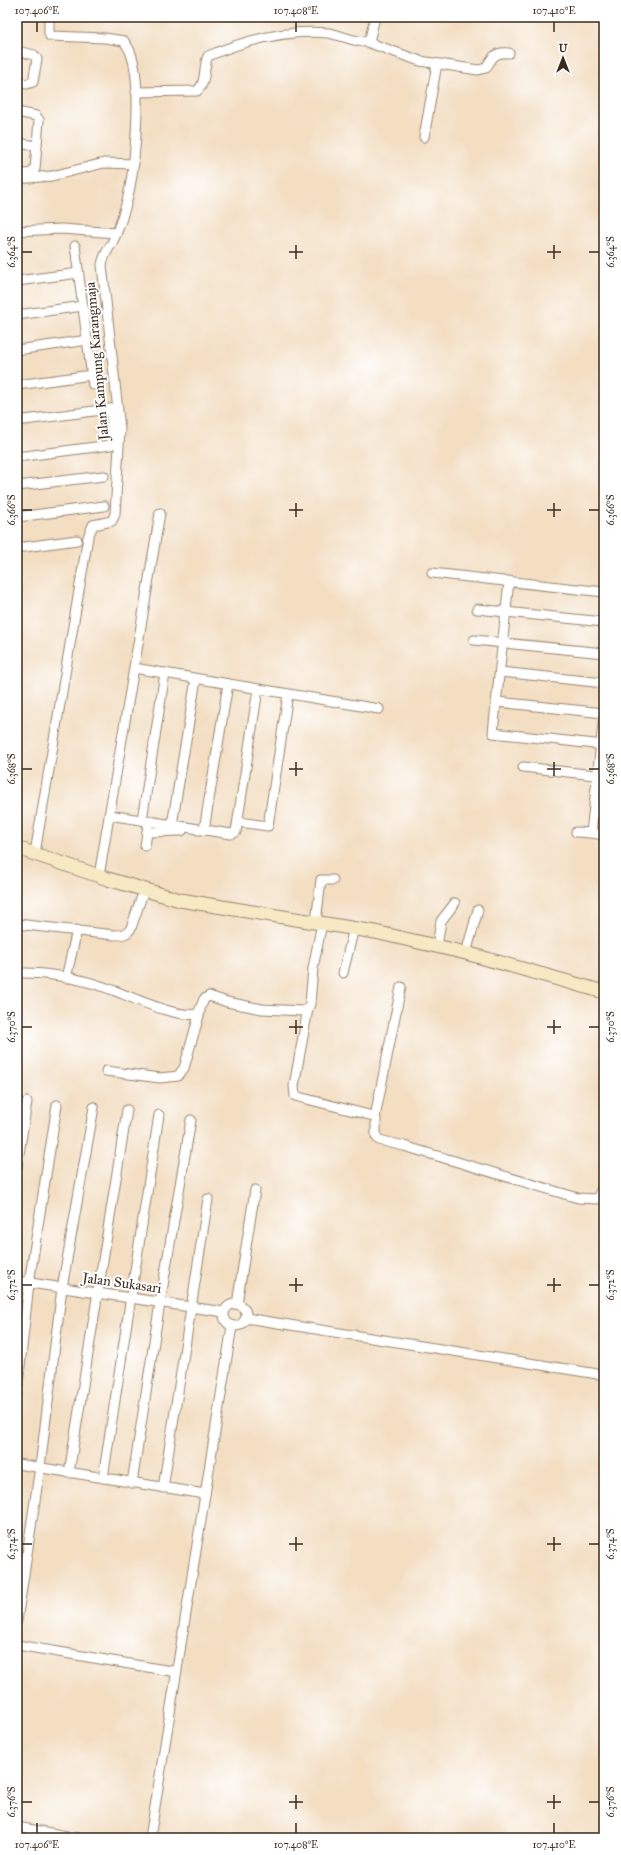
<svg xmlns="http://www.w3.org/2000/svg" width="621" height="1855" font-family="'IM FELL Great Primer',serif">
<style>
.lines{fill:none;stroke-linecap:round;stroke-linejoin:round}
.street-casing{stroke:#978470;stroke-width:11}
.secondary-casing{stroke:#978470;stroke-width:15}
.street{stroke:#fff;stroke-width:9}
.secondary{stroke:#f6e9c3;stroke-width:13}
.ticks{fill:none;stroke:#3b2a1e;stroke-width:1.5}
.labels{text-anchor:middle;dominant-baseline:central;stroke-width:4;stroke-linejoin:round;paint-order:stroke}
.street-label{font-size:14px;fill:#3b2a1e;stroke:#fff}
.neatline{fill:none;stroke:#3b2a1e;stroke-width:1.5}
.ticks-label{font-size:10px;text-anchor:middle;fill:#3b2a1e}
</style>
<rect width="100%" height="100%" fill="#fff"/>
<filter id="ink" filterUnits="userSpaceOnUse"><feTurbulence type="fractalNoise" baseFrequency=".025" numOctaves="2"/><feDisplacementMap in="SourceGraphic" scale="8" xChannelSelector="R" yChannelSelector="G"/><feConvolveMatrix kernelMatrix="1 2 1 2 8 2 1 2 1" color-interpolation-filters="sRGB"/></filter>
<filter id="wash" filterUnits="userSpaceOnUse"><feTurbulence type="fractalNoise" baseFrequency=".012" numOctaves="4" result="noise"/><feDisplacementMap in="SourceGraphic" scale="16" xChannelSelector="R" yChannelSelector="G"/><feGaussianBlur stdDeviation="0.9" result="paint"/><feColorMatrix in="noise" values="0 0 0 0 0 0 0 0 0 0 0 0 0 0 0 0 0 1.4 0 .05"/><feComposite in="paint" operator="in"/></filter>
<g filter="url(#wash)">
<rect width="100%" height="100%" fill="#f3dec2"/>
</g>
<g filter="url(#ink)">
<g class="lines">
<!-- street casing -->
<g class="street-casing">
<g id="street">
<path d="M 367,42 L 420,61 L 478,70 L 486,68 C 492,57 496,51 509,53"/>
<polyline points="17,51 34,55 37,59 33,82 27,84 17,82"/>
<path d="M 136,92 L 197,91 C 207,83 203,66 208,56 C 246,40 286,29 328,33 C 341,35 354,42 367,42 L 370,38 L 375,17"/>
<path d="M 17,112 L 36,116 L 39,120 L 35,169 C 32,174 28,174 22,174"/>
<polyline points="424,137 437,64"/>
<polyline points="17,143 37,146"/>
<polyline points="17,179 52,176 104,163 134,164"/>
<polyline points="17,231 62,229 116,233"/>
<polyline points="75,246 93,385"/>
<polyline points="17,281 79,273"/>
<polyline points="17,315 83,306"/>
<polyline points="17,350 88,340"/>
<polyline points="17,385 92,375"/>
<polyline points="17,421 117,408"/>
<polyline points="17,457 111,445 112,441 111,409"/>
<polyline points="17,486 104,476"/>
<polyline points="17,517 104,506"/>
<polyline points="17,548 77,540"/>
<polyline points="432,573 604,592"/>
<polyline points="509,581 493,733 604,745"/>
<polyline points="477,609 604,622"/>
<polyline points="474,640 604,653"/>
<polyline points="134,668 379,709"/>
<polyline points="500,672 604,683"/>
<polyline points="497,702 604,713"/>
<polyline points="604,715 591,833 604,835"/>
<polyline points="523,767 604,776"/>
<polyline points="109,815 231,834 236,832 258,689"/>
<polyline points="142,820 165,673"/>
<polyline points="238,822 268,826 288,694"/>
<polyline points="172,825 196,679"/>
<polyline points="198,830 204,830 228,684"/>
<polyline points="147,832 182,831"/>
<polyline points="576,832 591,833"/>
<polyline points="145,846 148,826"/>
<path d="M 35,853 L 88,537 L 93,525 L 112,521 L 115,514 L 120,429 L 102,265 C 103,256 108,250 112,243 C 117,233 121,222 124,211 C 135,178 143,86 131,54 C 130,49 126,45 124,41 L 105,38 L 50,36 L 49,33 L 49,17"/>
<polyline points="99,876 160,513"/>
<polyline points="316,922 321,880 333,880"/>
<path d="M 17,924 L 114,935 C 122,935 127,935 131,928 L 144,890"/>
<polyline points="437,946 441,921 455,903"/>
<polyline points="466,953 478,910"/>
<path d="M 17,973 C 45,972 78,978 104,987 C 129,995 172,1018 198,1014 L 204,999 L 209,996 L 227,1002 L 262,1009 L 303,1011 L 308,1009 L 310,1004 L 313,968 L 322,923"/>
<polyline points="343,973 354,928"/>
<polyline points="66,978 77,930"/>
<polyline points="308,1009 294,1086 295,1096 373,1116 376,1119 376,1136 379,1140 404,1146 578,1198 597,1199 604,1184"/>
<polyline points="106,1071 160,1078 178,1076 184,1068 200,1012"/>
<polyline points="375,1117 401,987"/>
<polyline points="17,1167 27,1102"/>
<polyline points="17,1281 224,1312"/>
<circle cx="235" cy="1315" r="11"/>
<polyline points="237,1304 255,1190"/>
<polyline points="246,1318 604,1375"/>
<polyline points="17,1394 29,1283 57,1105"/>
<polyline points="17,1464 205,1494"/>
<polyline points="69,1473 127,1110"/>
<polyline points="103,1478 159,1115"/>
<polyline points="132,1483 160,1303 191,1120"/>
<polyline points="163,1488 208,1199"/>
<polyline points="17,1621 40,1467 62,1288 94,1107"/>
<polyline points="17,1645 177,1672"/>
<polyline points="17,1827 78,1838"/>
<polyline points="150,1838 232,1326"/>
</g>
</g>
<!-- secondary casing -->
<g class="secondary-casing">
<polyline id="secondary" points="17,848 108,879 180,900 375,932 466,953 604,992"/>
</g>
<!-- street -->
<use href="#street" class="street"/>
<!-- secondary -->
<use href="#secondary" class="secondary"/>
</g>
</g>
<!-- ticks -->
<path class="ticks" d="M 37,22 L 37,32M 296,22 L 296,32M 554,22 L 554,32M 296,245 L 296,259M 554,245 L 554,259M 22,252 L 32,252M 289,252 L 303,252M 547,252 L 561,252M 589,252 L 599,252M 296,503 L 296,517M 554,503 L 554,517M 22,510 L 32,510M 289,510 L 303,510M 547,510 L 561,510M 589,510 L 599,510M 296,762 L 296,776M 554,762 L 554,776M 22,769 L 32,769M 289,769 L 303,769M 547,769 L 561,769M 589,769 L 599,769M 296,1020 L 296,1034M 554,1020 L 554,1034M 22,1027 L 32,1027M 289,1027 L 303,1027M 547,1027 L 561,1027M 589,1027 L 599,1027M 296,1278 L 296,1292M 554,1278 L 554,1292M 22,1285 L 32,1285M 289,1285 L 303,1285M 547,1285 L 561,1285M 589,1285 L 599,1285M 296,1537 L 296,1551M 554,1537 L 554,1551M 22,1544 L 32,1544M 289,1544 L 303,1544M 547,1544 L 561,1544M 589,1544 L 599,1544M 296,1795 L 296,1809M 554,1795 L 554,1809M 22,1802 L 32,1802M 289,1802 L 303,1802M 547,1802 L 561,1802M 589,1802 L 599,1802M 37,1823 L 37,1833M 296,1823 L 296,1833M 554,1823 L 554,1833"/>
<g class="labels">
<!-- street labels -->
<g class="street-label">
<text transform="translate(97 361) rotate(-95)">Jalan Kampung Karangmaja</text>
<text transform="translate(122 1283) rotate(8)">Jalan Sukasari</text>
</g>
</g>
<!-- margin -->
<rect width="621" height="1855" fill="none" stroke="#fff" stroke-width="44"/>
<!-- north arrow -->
<g transform="translate(563 58)" stroke="#ffffff" stroke-width="3" paint-order="stroke">
<path d="M0-3L7 15L0 10L-7 15Z" fill="#3b2a1e"/>
<text y="-6" font-size="11" font-weight="bold" text-anchor="middle" fill="#3b2a1e">U</text>
</g>
<rect x="22" y="22" width="577" height="1811" class="neatline"/>
<g class="ticks-label">
<text x="37" y="14">107.406°E</text>
<text x="296" y="14">107.408°E</text>
<text x="554" y="14">107.410°E</text>
<text transform="translate(11 252) rotate(-90)" y="4">6.364°S</text>
<text transform="translate(610 252) rotate(-90)" y="4">6.364°S</text>
<text transform="translate(11 510) rotate(-90)" y="4">6.366°S</text>
<text transform="translate(610 510) rotate(-90)" y="4">6.366°S</text>
<text transform="translate(11 769) rotate(-90)" y="4">6.368°S</text>
<text transform="translate(610 769) rotate(-90)" y="4">6.368°S</text>
<text transform="translate(11 1027) rotate(-90)" y="4">6.370°S</text>
<text transform="translate(610 1027) rotate(-90)" y="4">6.370°S</text>
<text transform="translate(11 1285) rotate(-90)" y="4">6.372°S</text>
<text transform="translate(610 1285) rotate(-90)" y="4">6.372°S</text>
<text transform="translate(11 1544) rotate(-90)" y="4">6.374°S</text>
<text transform="translate(610 1544) rotate(-90)" y="4">6.374°S</text>
<text transform="translate(11 1802) rotate(-90)" y="4">6.376°S</text>
<text transform="translate(610 1802) rotate(-90)" y="4">6.376°S</text>
<text x="37" y="1848">107.406°E</text>
<text x="296" y="1848">107.408°E</text>
<text x="554" y="1848">107.410°E</text>
</g>
</svg>
